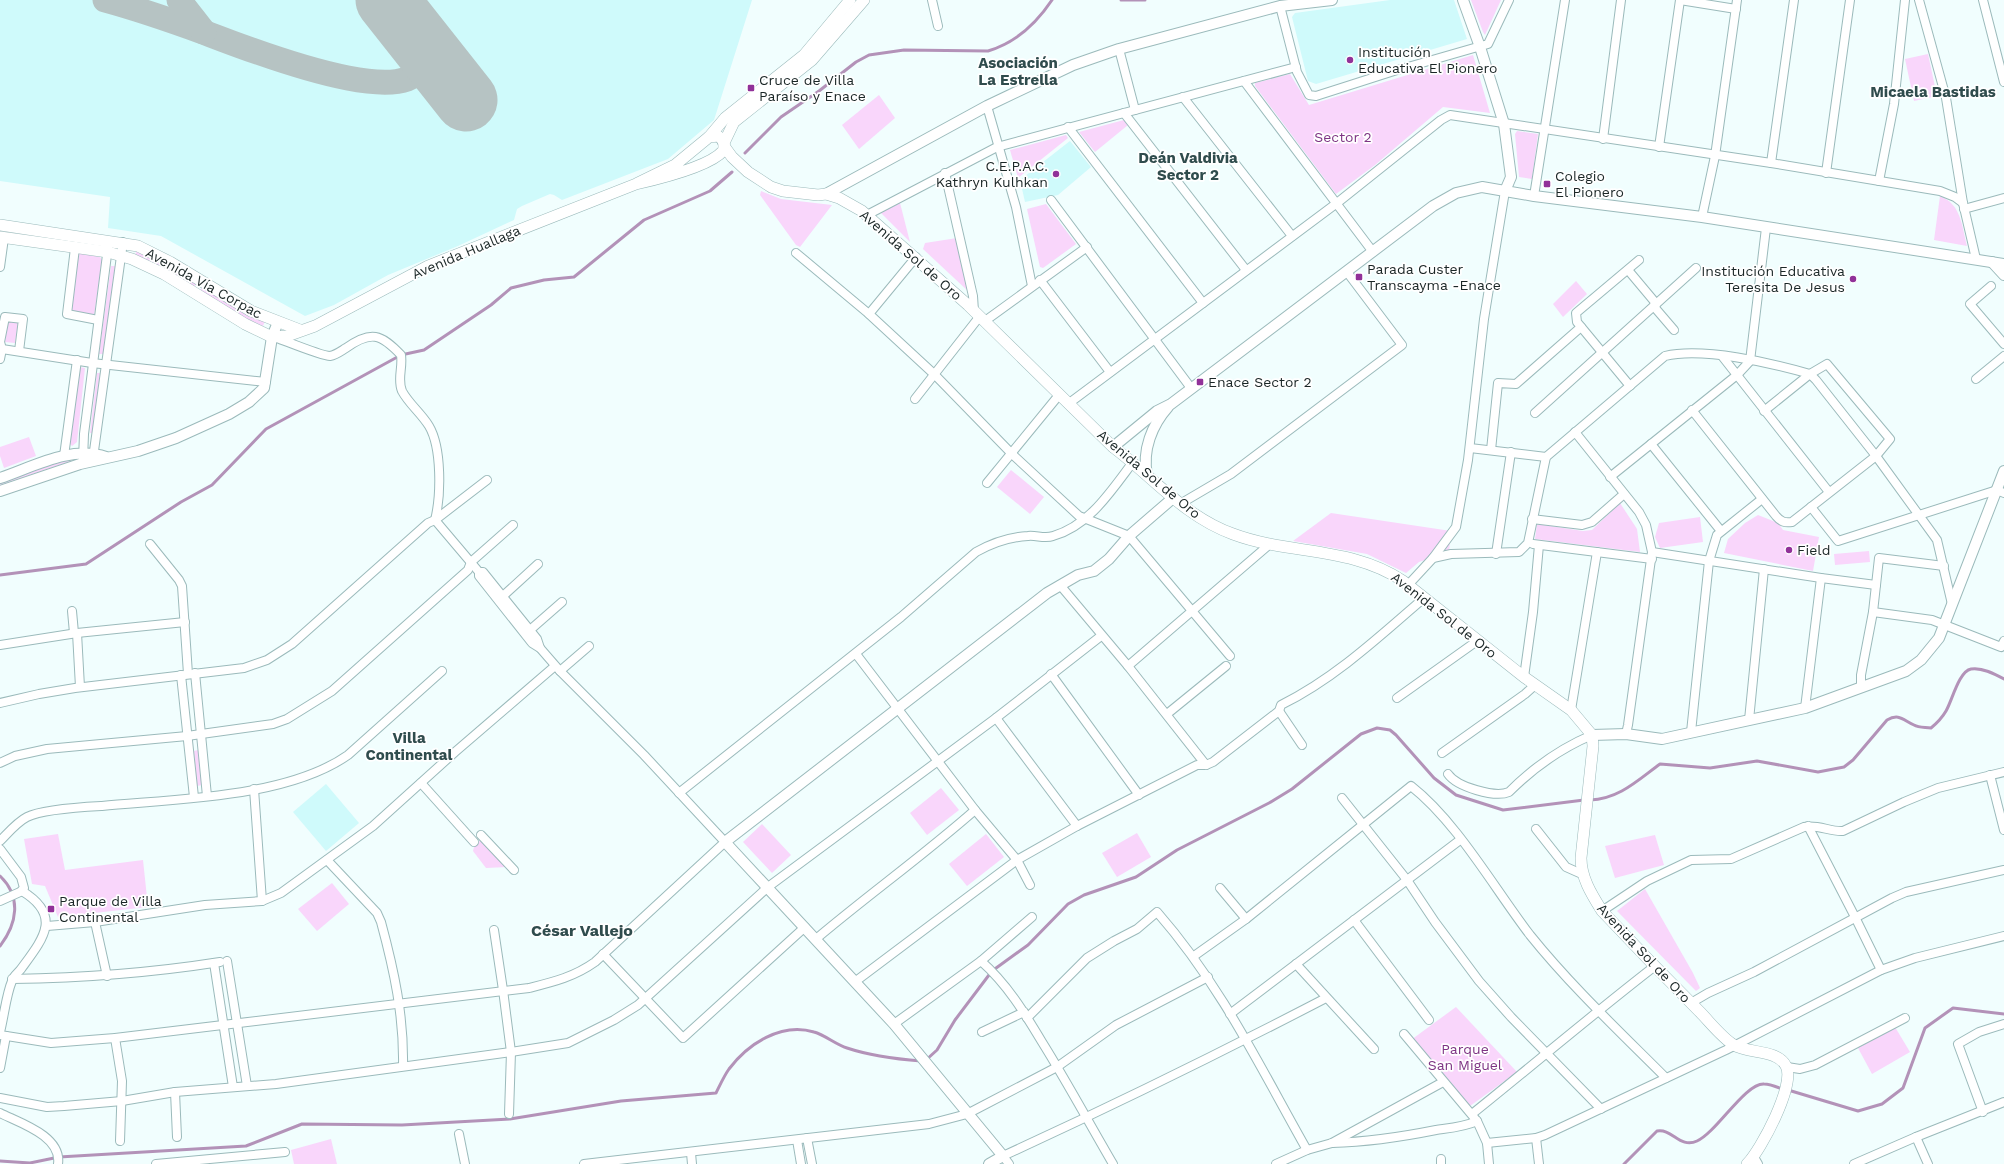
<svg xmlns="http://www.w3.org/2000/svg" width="2004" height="1164" font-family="'Work Sans',sans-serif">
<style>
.built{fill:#cffafb}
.green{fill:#f9d6fb}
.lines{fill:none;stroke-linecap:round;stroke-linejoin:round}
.stream{stroke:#b392b8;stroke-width:3}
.taxiway{stroke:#b6c3c3;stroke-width:25}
.runway{stroke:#b6c3c3;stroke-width:63}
.minor-casing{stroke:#9bbabb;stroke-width:10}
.tertiary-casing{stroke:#9bbabb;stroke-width:12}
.secondary-casing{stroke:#9bbabb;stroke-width:12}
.minor{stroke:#fff;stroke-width:8}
.tertiary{stroke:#fff;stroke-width:10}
.secondary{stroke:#fff;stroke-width:11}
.poi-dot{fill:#913199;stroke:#fff;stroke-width:1.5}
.labels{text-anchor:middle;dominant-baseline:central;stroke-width:3.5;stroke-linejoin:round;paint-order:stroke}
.poi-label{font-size:14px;fill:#1a2626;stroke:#fff;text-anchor:start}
.park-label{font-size:14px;fill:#7e3484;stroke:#fff}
.street-label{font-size:14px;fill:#1a2626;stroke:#fff}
.neighbourhood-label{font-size:15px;font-weight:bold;fill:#304c4d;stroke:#fff}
.quarter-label{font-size:16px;font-weight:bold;fill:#304c4d;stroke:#fff}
</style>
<rect width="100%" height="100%" fill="#f1fefe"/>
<!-- built -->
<g class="built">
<polygon points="0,0 752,0 714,120 668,159 562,200 554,195 550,194 522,206 517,209 514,220 458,246 388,275 334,305 305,316 161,236 108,228 110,197 0,181"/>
<polygon points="1390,0 1454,0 1467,39 1316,84 1308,81 1292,17 1295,13"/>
<polygon points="1070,141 1091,167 1058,195 1025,202 1020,180"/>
<polygon points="326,784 359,823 326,851 293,812"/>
</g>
<!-- green -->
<g class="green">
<polygon points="1471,0 1501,0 1485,35 1483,32"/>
<polygon points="1928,54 1937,96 1914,101 1905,59"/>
<polygon points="1473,55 1490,113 1443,107 1375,165 1336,194 1255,86 1255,83 1290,74 1309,105"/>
<polygon points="879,95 895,118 859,149 842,125"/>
<polygon points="1124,120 1128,125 1095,152 1079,132"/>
<polygon points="1517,131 1538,134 1532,179 1519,177 1515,134"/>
<polygon points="1066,135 1068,138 1018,178 1010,150"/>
<polygon points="761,191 781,199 832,205 800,247 796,245 760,195"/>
<path d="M 1940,196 C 1961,204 1962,226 1967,246 L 1934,240 Z"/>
<polygon points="900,203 910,242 881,213"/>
<polygon points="1046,204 1076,244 1043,268 1040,267 1027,209"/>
<polygon points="957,238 968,291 923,249 925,243"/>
<polygon points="137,250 197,283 194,287 135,255"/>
<polygon points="78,253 100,257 102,260 94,316 68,313"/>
<polygon points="111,266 115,266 103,354 99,354"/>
<polygon points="1576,281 1587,294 1563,317 1553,304"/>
<polygon points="203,286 265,321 263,326 246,319 200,291"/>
<polygon points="8,321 18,322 15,343 5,342"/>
<polygon points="79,367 85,368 77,442 72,446 69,443"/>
<polygon points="97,373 100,373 93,433 90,433"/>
<polygon points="29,437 36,456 4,468 0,456 0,447"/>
<polygon points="70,457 71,461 0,485 0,482"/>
<polygon points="1011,470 1044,497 1030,514 997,487"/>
<polygon points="1620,503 1637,529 1640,552 1535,539 1537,524 1583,531 1592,530"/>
<polygon points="1331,513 1451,531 1449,552 1419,562 1406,573 1367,554 1293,541"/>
<polygon points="1758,515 1778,523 1783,530 1819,537 1813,571 1724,553 1728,539 1745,523"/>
<polygon points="1700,517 1703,542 1660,548 1655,537 1659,523"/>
<polygon points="1869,551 1870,562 1835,565 1834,554"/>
<polygon points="198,750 202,785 197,786 194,751"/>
<polygon points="941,788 959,810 927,835 910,813"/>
<polygon points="762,824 791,855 772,873 743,842"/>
<polygon points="1137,833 1151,857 1117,877 1102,853"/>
<polygon points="58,834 65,870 143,860 148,907 58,917 45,886 32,884 24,839"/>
<polygon points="986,834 1004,857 967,886 949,864"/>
<polygon points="1655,835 1664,865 1615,878 1605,846"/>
<polygon points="481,839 507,867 486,868 473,851 474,847"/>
<polygon points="332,883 349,904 317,931 298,909"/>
<polygon points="1645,889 1693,973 1700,988 1696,991 1617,911"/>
<polygon points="1456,1007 1517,1072 1470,1106 1411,1040"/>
<polygon points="1895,1027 1910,1052 1872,1074 1858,1048"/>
<polygon points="331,1139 337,1164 294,1164 291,1150"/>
</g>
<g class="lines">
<!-- stream -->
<g class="stream">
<polyline points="1121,0 1145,0"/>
<path d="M 745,153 L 781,117 L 819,91 L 856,62 L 869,55 L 904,50 L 988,51 C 1015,43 1036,24 1052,0"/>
<polyline points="0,575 86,564 181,502 212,485 266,429 401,355 424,350 491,305 511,288 544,280 574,277 644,220 710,191 732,172"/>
<path d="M 1590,800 C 1619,799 1638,780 1660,764 L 1710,768 L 1757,761 L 1818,772 L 1844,767 L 1853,760 L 1887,720 C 1899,713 1903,720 1914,725 C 1919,728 1925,727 1931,728 C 1937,723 1942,718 1946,711 C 1952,701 1959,671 1971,669 C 1982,667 1995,674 2004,679"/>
<path d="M 0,876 C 22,897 17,924 0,946"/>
<polyline points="926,1060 937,1050 955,1020 992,971 1028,945 1068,904 1084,895 1136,877 1177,850 1269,803 1292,789 1361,734 1377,728 1390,730 1396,735 1434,778 1456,795 1503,810 1584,800"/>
<polyline points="1788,1090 1858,1111 1882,1104 1903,1088 1925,1028 1953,1008 2004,1014"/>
<path d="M 0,1161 L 30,1163 L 59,1157 L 246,1146 L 302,1124 L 402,1125 L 510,1119 L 621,1101 L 716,1093 C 720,1085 724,1076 729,1069 C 748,1044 781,1022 814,1032 C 825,1035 835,1044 847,1048 C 871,1056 895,1059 921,1061"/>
<path d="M 1624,1164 L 1657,1131 C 1672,1128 1680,1149 1697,1141 C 1717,1132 1745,1083 1764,1084 C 1770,1084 1777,1087 1782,1089"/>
</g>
<!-- taxiway -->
<g class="taxiway">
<path d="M 105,0 C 138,9 170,20 203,32 C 231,42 452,134 419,41"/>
<polyline points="179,0 204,32"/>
</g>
<!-- runway -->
<polyline class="runway" points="387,0 466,100"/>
<!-- minor casing -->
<g class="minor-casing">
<g id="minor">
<polyline points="932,0 938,26"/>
<polyline points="1680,0 1736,9"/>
<polyline points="1919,0 1946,98 1963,203 1976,259"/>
<polyline points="1983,0 2004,82"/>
<polyline points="1280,6 1297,72 1309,95 1316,96 1394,71 1488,44 1509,0"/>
<polyline points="1119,49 1135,110"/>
<polyline points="1244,81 1373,252"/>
<polyline points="1183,97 1292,236"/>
<polyline points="987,106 1016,207 1032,286"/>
<polyline points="1124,113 1246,270"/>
<polyline points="1068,127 1203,303"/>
<polyline points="1603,139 1621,0"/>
<polyline points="1659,147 1680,0"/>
<polyline points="1771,163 1794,0"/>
<polyline points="945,173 973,296 974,311"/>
<polyline points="1826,173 1850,0"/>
<polyline points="1879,181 1894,104 1905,0"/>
<polyline points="1534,196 1565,0"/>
<polyline points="1051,200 1191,388"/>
<polyline points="1964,209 2004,198"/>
<polyline points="867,215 997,147 1296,67"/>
<polyline points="1702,217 1715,156 1737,0"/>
<polyline points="75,248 67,314 98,320"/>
<polyline points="796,253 869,314 935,375 1012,454 1079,516 1129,536 1230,656"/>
<polyline points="0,267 4,238"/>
<polyline points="1628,270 1654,301 1656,309 1674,330"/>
<polyline points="1040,280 1110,372"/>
<polyline points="1991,286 1970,304 2004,344"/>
<polyline points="869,314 916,257"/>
<polyline points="985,321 1087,247"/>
<path d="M 277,338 C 288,342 322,356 330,356 C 336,355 341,351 346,348 C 371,330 381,334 401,355 C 403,368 397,379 402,391 C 409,404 421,413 429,426 C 442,448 441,496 435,520"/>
<polyline points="2,349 92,363 266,382"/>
<polyline points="1722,356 1829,492"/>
<polyline points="0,359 2,349 0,342 5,317 23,319 19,351"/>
<polyline points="1976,379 2004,356"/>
<polyline points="1630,386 1577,322 1576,313 1639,260"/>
<polyline points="915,399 980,316"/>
<polyline points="1068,404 1337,203 1441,120 1450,115 1771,163 1940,191 1955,197 1963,203"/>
<path d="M 1692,410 L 1776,516 C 1781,522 1785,523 1792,522 L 1876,456 L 1890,439 L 1827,364 L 1810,374 L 1764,411"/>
<polyline points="1535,413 1696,268"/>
<polyline points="1575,432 1639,512 1646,525 1652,552 1628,725 1626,734"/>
<polyline points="1651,444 1721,531"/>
<polyline points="1470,448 1546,457"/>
<polyline points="1491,450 1498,383 1516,384 1581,327"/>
<polyline points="64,456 77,360"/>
<polyline points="93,458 123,242"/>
<polyline points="83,460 84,434 108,247"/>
<polyline points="1610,477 1737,375 1750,361 1766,228"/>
<polyline points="987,483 1059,395"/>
<polyline points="1180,504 1231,474 1402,345 1347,272"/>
<polyline points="1811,507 1838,541 1997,490 2004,493"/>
<polyline points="1532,519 1582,525 1592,522 1624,494"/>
<polyline points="150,544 179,580 182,586 188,674"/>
<polyline points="1533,544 1652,559"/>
<polyline points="1652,552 1821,578 1876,585"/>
<polyline points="1496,554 1511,452"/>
<polyline points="1433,558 1456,527 1468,460 1484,319 1505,191"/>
<polyline points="479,572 483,572 537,639 540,648"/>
<polyline points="1060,585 1128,666 1206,765"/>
<path d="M 1408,585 L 1433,558 L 1451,554 L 1519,552 L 1528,543 L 1546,457 L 1665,356 C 1703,347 1772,363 1810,374 L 1816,380 L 1876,456 L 1937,540 L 1952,604"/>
<polyline points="503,596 538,564"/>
<polyline points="72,611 74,633"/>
<polyline points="1873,612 1932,620 2001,647 2004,641"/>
<polyline points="530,630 562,602"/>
<polyline points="77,633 80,687"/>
<polyline points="0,645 77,633 185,622"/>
<polyline points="856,654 975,810 1017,860 1030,885"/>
<polyline points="1128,666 1270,544"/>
<polyline points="560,671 589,646"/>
<polyline points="195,673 207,796"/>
<polyline points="1051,674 1139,795"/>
<polyline points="181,675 194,797"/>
<polyline points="1524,677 1533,612 1539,545"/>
<polyline points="1861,688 1861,675 1873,612 1879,558 1944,566"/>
<polyline points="1397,698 1477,641"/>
<polyline points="0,703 39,694 75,688 244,668 267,660 292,644 428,523 435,520 487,480"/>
<polyline points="1805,708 1821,578"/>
<polyline points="1571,710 1597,552"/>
<polyline points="1279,711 1302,745"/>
<polyline points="1167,714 1226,666"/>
<polyline points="996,718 1077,826"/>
<polyline points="1749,720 1764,569"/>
<polyline points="1691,732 1709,561 1717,535 1762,499"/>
<polyline points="1442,753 1525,694 1535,685"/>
<polyline points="0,763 15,756 47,749 187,736 273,724 287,719 332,691 468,570 471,562 513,525"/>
<path d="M 1448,774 C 1457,787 1495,798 1509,792 C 1534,767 1559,749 1592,735"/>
<polyline points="1990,775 2004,830"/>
<polyline points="421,783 474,842"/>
<polyline points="254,789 262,901"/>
<path d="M 679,793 L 901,617 L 976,552 C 992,543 1009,537 1028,536 C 1036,535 1045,539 1053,536 C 1089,526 1111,491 1133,462"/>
<polyline points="1342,798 1407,880 1435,922 1479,981 1511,1017 1601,1109"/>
<polyline points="1808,826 1855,917 1881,970"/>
<polyline points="1536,829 1566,867 1584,875"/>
<polyline points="481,835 514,870"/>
<path d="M 0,841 C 8,833 17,822 27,817 C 43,809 83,807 102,806 C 175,799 287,798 348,755 L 442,671"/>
<polyline points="0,849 21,877 24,888 20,892 0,901"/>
<path d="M 327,860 L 377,913 L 381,922 C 394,970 404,1016 403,1066"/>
<polyline points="1220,888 1246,919"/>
<path d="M 1602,911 L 1647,881 L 1691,860 L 1731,859 L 1804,827 C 1818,824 1830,832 1843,831 L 1904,802 L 1938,788 L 2004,772"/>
<polyline points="1354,920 1429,1020"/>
<polyline points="95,922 107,976"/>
<polyline points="47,926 95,922 205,905 262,901 281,893 373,826 455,752 555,666"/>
<polyline points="494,930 503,990 511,1052 509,1114"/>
<path d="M 816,939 C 868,895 924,855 975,810"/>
<polyline points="603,954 683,1038 805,927"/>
<path d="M 1194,956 L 1246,919 L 1411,786 C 1457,822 1494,888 1530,935 C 1571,986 1620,1032 1666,1078"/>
<polyline points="227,961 247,1086"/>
<path d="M 981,961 C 1007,984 1024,1012 1042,1042 C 1067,1082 1089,1123 1113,1164"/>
<polyline points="214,963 233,1087"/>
<polyline points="1296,964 1374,1049"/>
<path d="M 12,979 C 82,978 150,973 220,962"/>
<path d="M 856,981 L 1017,860 L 1077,826 L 1197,765 L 1206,765 L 1213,762 L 1279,711 L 1281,705 C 1334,679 1379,637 1424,598"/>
<polyline points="1691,1003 1708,993 1754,972 1892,898 1906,892 2004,870"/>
<polyline points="1230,1014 1460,840"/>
<path d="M 1027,1018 L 1087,958 L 1114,941 L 1137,929 L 1157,912 C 1221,985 1260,1067 1307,1150"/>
<polyline points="894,1024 981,961 1032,917"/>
<path d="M 0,1032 C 4,1017 6,995 12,981 C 13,976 18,973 21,969 C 43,939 63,916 22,891"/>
<polyline points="982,1032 1024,1012"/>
<polyline points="1404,1034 1477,1121 1487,1143 1489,1164"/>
<path d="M 0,1035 L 51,1043 L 115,1038 L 529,988 C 553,982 574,977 595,962 L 725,842 L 644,755 L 560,671 L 540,648 L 532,643 L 479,576 L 479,572 L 435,520"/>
<polyline points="115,1038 122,1081 120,1141"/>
<polyline points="1787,1067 1800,1069 1815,1065 1905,1018"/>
<polyline points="0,1068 6,1036"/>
<polyline points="175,1092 177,1137"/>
<polyline points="0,1098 47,1107 64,1106 122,1101 175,1092 276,1084 511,1052 568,1043 614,1020 638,1005 768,887 996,718 1101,636"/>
<polyline points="1983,1112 1958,1044 1979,1032 2004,1024"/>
<path d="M 0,1113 C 20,1123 62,1136 58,1164"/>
<path d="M 1472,1114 C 1533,1065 1593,1014 1655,966"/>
<polyline points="459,1134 465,1164"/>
<polyline points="1916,1137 1928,1164"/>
<polyline points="807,1138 812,1164"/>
<polyline points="1536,1138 1539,1164"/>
<polyline points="797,1140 801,1164"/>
<path d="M 1332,1143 C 1367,1142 1401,1137 1436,1130 C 1450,1128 1464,1127 1477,1121"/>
<polyline points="1487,1143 1536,1138 1545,1135 1726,1050 1881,970 1915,958 2004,936"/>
<polyline points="691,1153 692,1164"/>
<polyline points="1754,1157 1758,1164"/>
<polyline points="1441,1159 1441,1164"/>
<polyline points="156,1164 285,1152"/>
<polyline points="584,1164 929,1124 967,1114 1057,1067 1116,1025 1208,977"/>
<path d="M 1009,1164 L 1003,1156 C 1112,1106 1220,1053 1326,998"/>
<polyline points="1276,1164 1307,1150 1332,1143 1443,1082"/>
<polyline points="1854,1164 1916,1137 2004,1102"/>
</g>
</g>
<!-- tertiary casing -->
<g class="tertiary-casing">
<g id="tertiary">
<polyline points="1463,0 1480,47 1504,124 1511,177 1505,191"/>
<polyline points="826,194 987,106 1073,65 1119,49 1280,6 1332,0"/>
<polyline points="1992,262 2004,275"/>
<polyline points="1113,447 1157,411 1171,404 1433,206 1456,193 1482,187 1534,196 1702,217 2004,264"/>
<path d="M 1147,475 C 1142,450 1152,425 1168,407"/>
<path d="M 0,478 C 33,467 71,445 106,457"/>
<polyline points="0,491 80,464 138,451 176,438 229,414 249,402 264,388 272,337 278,322"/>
<polyline points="1592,735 1626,734 1662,739 1805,708 1906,671 1921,660 1939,638 2004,471"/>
<polyline points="989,1164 1003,1156 894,1024 725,842 1047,593 1078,575 1094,571 1109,559 1129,536 1173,498"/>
</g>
</g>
<!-- secondary casing -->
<g class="secondary-casing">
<g id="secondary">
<polyline points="709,137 725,118 804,55 850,0"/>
<polyline points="724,143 734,122 812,60 864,0"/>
<path d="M 724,146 L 732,157 L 748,172 L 771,187 L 783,191 L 818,195 L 826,194 L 839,198 L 862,211 L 968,305 L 1113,447 C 1153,477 1185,517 1233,534 C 1289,555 1351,546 1403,581 L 1524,677 L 1571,710 L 1592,735 L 1593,746 L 1581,858 C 1581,878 1592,895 1602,911 C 1634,945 1666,978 1699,1011 C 1709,1021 1722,1038 1734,1045 C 1749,1054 1777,1049 1786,1066 C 1796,1084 1761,1150 1747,1164"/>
<polyline points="0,225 138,246 170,262 251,311 300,330"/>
<path d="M 0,237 L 108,252 L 132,259 L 164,274 L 245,324 L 272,337 L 287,336 L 315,326 L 428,266 L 636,184 L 675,165 L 709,137 L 718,136 C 724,140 726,145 723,151 C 709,167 658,179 636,184"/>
</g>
</g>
<!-- minor -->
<use href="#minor" class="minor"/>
<!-- tertiary -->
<use href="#tertiary" class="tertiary"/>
<!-- secondary -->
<use href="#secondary" class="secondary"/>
</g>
<!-- markers -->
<g class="poi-dot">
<circle cx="1350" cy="60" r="4"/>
<rect x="747" y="84" width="8" height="8" rx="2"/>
<circle cx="1056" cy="174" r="4"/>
<rect x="1543" y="180" width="8" height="8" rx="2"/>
<rect x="1355" y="273" width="8" height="8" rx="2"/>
<circle cx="1853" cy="279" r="4"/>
<rect x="1196" y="378" width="8" height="8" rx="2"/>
<circle cx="1789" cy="550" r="4"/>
<rect x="47" y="905" width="8" height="8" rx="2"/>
</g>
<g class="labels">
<!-- poi labels -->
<g class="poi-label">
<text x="1358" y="52">Institución<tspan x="1358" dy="16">Educativa El Pionero</tspan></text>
<text x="759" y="80">Cruce de Villa<tspan x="759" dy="16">Paraíso y Enace</tspan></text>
<text x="1048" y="166" text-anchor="end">C.E.P.A.C.<tspan x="1048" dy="16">Kathryn Kulhkan</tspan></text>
<text x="1555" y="176">Colegio<tspan x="1555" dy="16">El Pionero</tspan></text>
<text x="1367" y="269">Parada Custer<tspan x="1367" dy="16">Transcayma -Enace</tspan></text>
<text x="1845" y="271" text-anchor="end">Institución Educativa<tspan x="1845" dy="16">Teresita De Jesus</tspan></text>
<text x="1208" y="382">Enace Sector 2</text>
<text x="1797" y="550">Field</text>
<text x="59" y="901">Parque de Villa<tspan x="59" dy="16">Continental</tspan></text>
</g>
<!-- park labels -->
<g class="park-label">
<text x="1343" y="137">Sector 2</text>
<text x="1465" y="1049">Parque<tspan x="1465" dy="16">San Miguel</tspan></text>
</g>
<!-- street labels -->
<g class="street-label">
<text transform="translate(466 252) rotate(-23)">Avenida Huallaga</text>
<text transform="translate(911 255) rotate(41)">Avenida Sol de Oro</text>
<text transform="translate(204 283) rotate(29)">Avenida Vía Corpac</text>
<text transform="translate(1149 474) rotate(40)">Avenida Sol de Oro</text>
<text transform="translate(1444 615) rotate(38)">Avenida Sol de Oro</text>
<text transform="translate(1644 953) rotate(47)">Avenida Sol de Oro</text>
</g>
<!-- neighbourhood labels -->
<g class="neighbourhood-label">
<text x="1018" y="63">Asociación<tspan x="1018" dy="17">La Estrella</tspan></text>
<text x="1933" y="92">Micaela Bastidas</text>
<text x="1188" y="158">Deán Valdivia<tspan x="1188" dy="17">Sector 2</tspan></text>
<text x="409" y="738">Villa<tspan x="409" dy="17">Continental</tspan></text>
</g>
<!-- quarter labels -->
<g class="quarter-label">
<text x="582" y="930">César Vallejo</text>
</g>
</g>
</svg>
